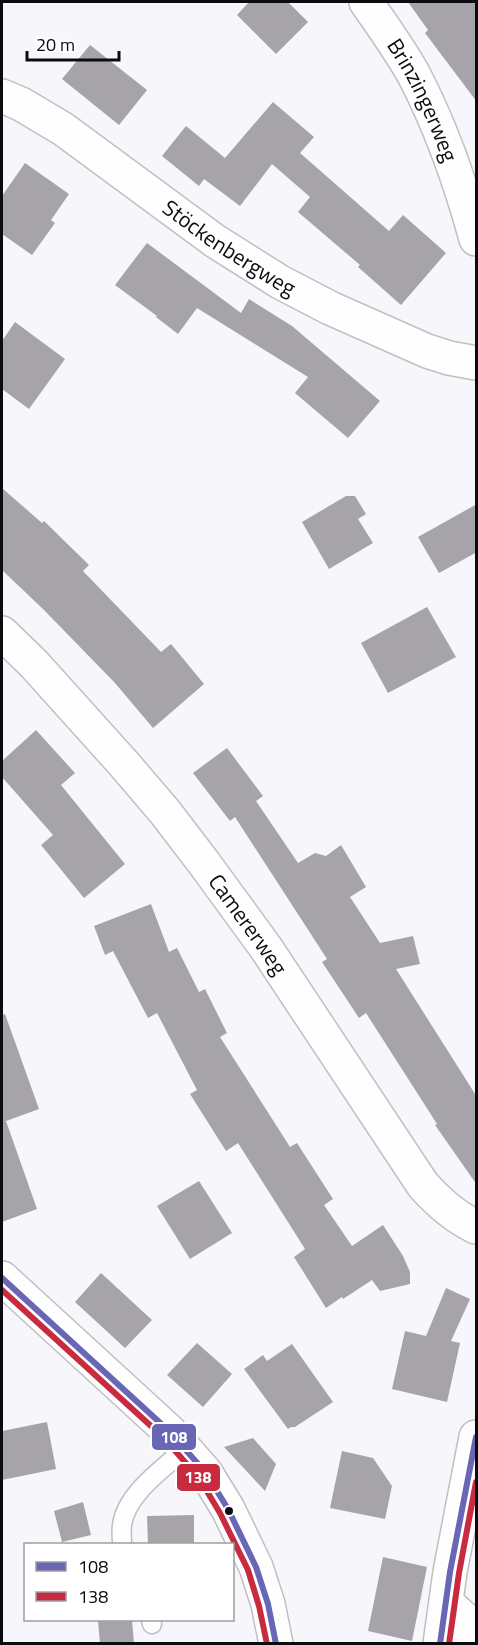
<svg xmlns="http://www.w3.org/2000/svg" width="478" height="1645" font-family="'Titillium Web',sans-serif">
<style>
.building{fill:#a6a4a8}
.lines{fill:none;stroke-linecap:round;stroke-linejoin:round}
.lane-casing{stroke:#c0c0c4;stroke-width:21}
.street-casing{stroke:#c0c0c4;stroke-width:36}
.secondary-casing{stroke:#c0c0c4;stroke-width:36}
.lane{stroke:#fefefe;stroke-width:18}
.street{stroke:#fefefe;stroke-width:33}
.secondary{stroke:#fefefe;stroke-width:33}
.bus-1-casing{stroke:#fff;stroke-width:10}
.bus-2-casing{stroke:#fff;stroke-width:10}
.bus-1{stroke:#6866b5;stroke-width:6}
.bus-2{stroke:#c82b40;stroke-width:6}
.bus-dot{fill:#0c0c10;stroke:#fff;stroke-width:2}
.labels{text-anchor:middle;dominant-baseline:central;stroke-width:4.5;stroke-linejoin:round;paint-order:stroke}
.street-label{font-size:22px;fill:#0c0c10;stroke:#fff}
.line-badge{stroke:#fff;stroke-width:2}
.badge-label{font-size:16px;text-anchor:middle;font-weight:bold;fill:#fff}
</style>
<rect width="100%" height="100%" fill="#f6f6fb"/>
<!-- building -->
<g class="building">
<polygon points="249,2 288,2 308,22 276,54 237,15"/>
<polygon points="408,2 477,2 477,102 425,33 428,30"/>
<polygon points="90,45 147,90 119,125 62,79"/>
<polygon points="273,102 314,137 300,153 389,231 403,215 446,253 401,305 358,267 360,265 298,212 310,197 272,164 240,206 204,179 199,186 162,156 186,126 225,158"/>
<polygon points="25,163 69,194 51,220 55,223 32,255 2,234 2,196"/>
<polygon points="147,243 241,313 249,299 292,326 380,401 348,438 295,393 308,377 197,308 178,334 156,317 157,316 115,285"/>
<polygon points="15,322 65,359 29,409 2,389 2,341"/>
<polygon points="2,488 42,523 44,521 89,565 83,571 161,652 171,644 204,684 153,728 115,683 44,610 2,570"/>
<polygon points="346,496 355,496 366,514 358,519 373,543 329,569 302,522"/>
<polygon points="477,504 477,552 439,573 418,537"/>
<polygon points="427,607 456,657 388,693 361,643"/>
<polygon points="36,730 75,773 61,785 125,864 84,898 41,845 53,835 2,777 2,761"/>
<polygon points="227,748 263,796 256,801 298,863 315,853 326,856 341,845 366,887 350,897 380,943 413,936 420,964 396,969 477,1097 477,1185 435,1125 437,1124 366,1013 359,1018 322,962 327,959 235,817 230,821 193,773"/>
<polygon points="151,904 169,952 177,948 199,992 205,989 227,1033 220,1037 290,1147 297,1143 333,1199 324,1205 352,1246 383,1225 403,1256 410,1272 410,1284 380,1291 372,1280 343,1299 342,1297 326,1308 294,1257 305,1249 238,1143 226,1151 190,1094 197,1090 157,1013 148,1018 113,951 105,955 94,926"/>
<polygon points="5,1014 39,1109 6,1121 37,1209 2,1222 2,1015"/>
<polygon points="199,1181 232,1233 190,1259 157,1206"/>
<polygon points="101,1273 152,1320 125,1348 75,1302"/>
<polygon points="446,1288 470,1299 451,1341 460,1343 447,1402 392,1389 405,1331 426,1336"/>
<polygon points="197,1343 232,1374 203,1407 167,1375"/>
<polygon points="292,1344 333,1402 295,1427 291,1427 288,1429 244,1369 263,1355 267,1361"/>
<polygon points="47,1422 56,1469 2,1480 2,1431"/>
<polygon points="253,1438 276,1464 265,1491 224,1447"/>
<polygon points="342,1451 373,1458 392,1486 385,1519 330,1508"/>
<polygon points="83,1502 91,1535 62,1542 54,1511"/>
<polygon points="194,1515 194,1545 148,1545 147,1516"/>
<polygon points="383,1557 427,1567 412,1641 368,1631"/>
<polygon points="98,1620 132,1620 134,1644 100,1644"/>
</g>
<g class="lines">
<!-- lane casing -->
<g class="lane-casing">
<g id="lane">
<path d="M 122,1544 C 122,1538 121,1531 122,1525 C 126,1494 163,1469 185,1449"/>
<polyline points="151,1620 152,1624"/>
</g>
</g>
<!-- street casing -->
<g class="street-casing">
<g id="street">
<path id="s1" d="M 366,2 C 383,26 400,50 414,75 C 441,127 461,184 476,239"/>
<path id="s2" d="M 2,96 L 21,104 L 63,129 L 215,241 L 280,282 L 330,308 L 427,351 L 449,358 L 476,363"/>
<path id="s3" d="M 2,633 L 34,664 L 124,764 L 165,812 L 204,863 L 266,948 L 423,1185 C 439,1203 455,1217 476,1227"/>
<polyline points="446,1602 472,1626 473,1633 472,1644"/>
</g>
</g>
<!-- secondary casing -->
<g class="secondary-casing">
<g id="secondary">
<polyline points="2,1278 169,1431 206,1473 228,1509 256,1567 268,1604 276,1644"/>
<polyline points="440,1644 450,1572 476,1437"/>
</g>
</g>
<!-- lane -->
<use href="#lane" class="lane"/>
<!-- street -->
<use href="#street" class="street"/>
<!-- secondary -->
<use href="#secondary" class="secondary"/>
<!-- bus-1 casing -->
<g class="bus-1-casing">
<g id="bus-1">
<polyline points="2,1278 169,1431 206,1473 228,1509 256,1567 268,1604 276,1644"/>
<polyline points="440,1644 450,1572 476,1437"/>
</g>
</g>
<!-- bus-2 casing -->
<g class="bus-2-casing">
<g id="bus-2">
<polyline points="2,1290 163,1437 199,1478 220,1513 248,1570 259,1606 267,1644"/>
<polyline points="449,1644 459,1573 476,1482"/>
</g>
</g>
<!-- bus-1 -->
<use href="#bus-1" class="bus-1"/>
<!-- bus-2 -->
<use href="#bus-2" class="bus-2"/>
</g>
<!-- markers -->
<circle class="bus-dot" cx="229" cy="1511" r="5"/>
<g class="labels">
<!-- street labels -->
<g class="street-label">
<text stroke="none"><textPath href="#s1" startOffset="114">Brinzingerweg</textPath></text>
<text stroke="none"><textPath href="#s2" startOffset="274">Stöckenbergweg</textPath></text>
<text stroke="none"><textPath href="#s3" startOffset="382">Camererweg</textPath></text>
</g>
</g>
<g class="line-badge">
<rect x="151" y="1423" width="46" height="28" rx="6" fill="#6866b5"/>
<rect x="176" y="1463" width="45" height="29" rx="6" fill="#c82b40"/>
</g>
<g class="badge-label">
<text x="174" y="1443">108</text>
<text x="198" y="1483">138</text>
</g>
<!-- border -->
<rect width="478" height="1645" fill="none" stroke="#0c0c10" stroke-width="6"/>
<!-- legend -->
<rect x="24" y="1543" width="210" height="78" fill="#ffffff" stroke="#9e9e9f" stroke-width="1.5"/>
<rect x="36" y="1562" width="30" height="9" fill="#6866b5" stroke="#9e9e9f" stroke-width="1.5"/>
<text x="78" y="1573" font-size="18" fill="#0c0c10">108</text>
<rect x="36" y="1592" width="30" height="9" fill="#c82b40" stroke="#9e9e9f" stroke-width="1.5"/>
<text x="78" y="1603" font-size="18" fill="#0c0c10">138</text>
<!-- scale -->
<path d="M27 51v9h92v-9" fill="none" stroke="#0c0c10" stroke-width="3"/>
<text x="36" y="51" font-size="18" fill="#0c0c10" stroke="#ffffff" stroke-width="4.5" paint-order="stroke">20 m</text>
</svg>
